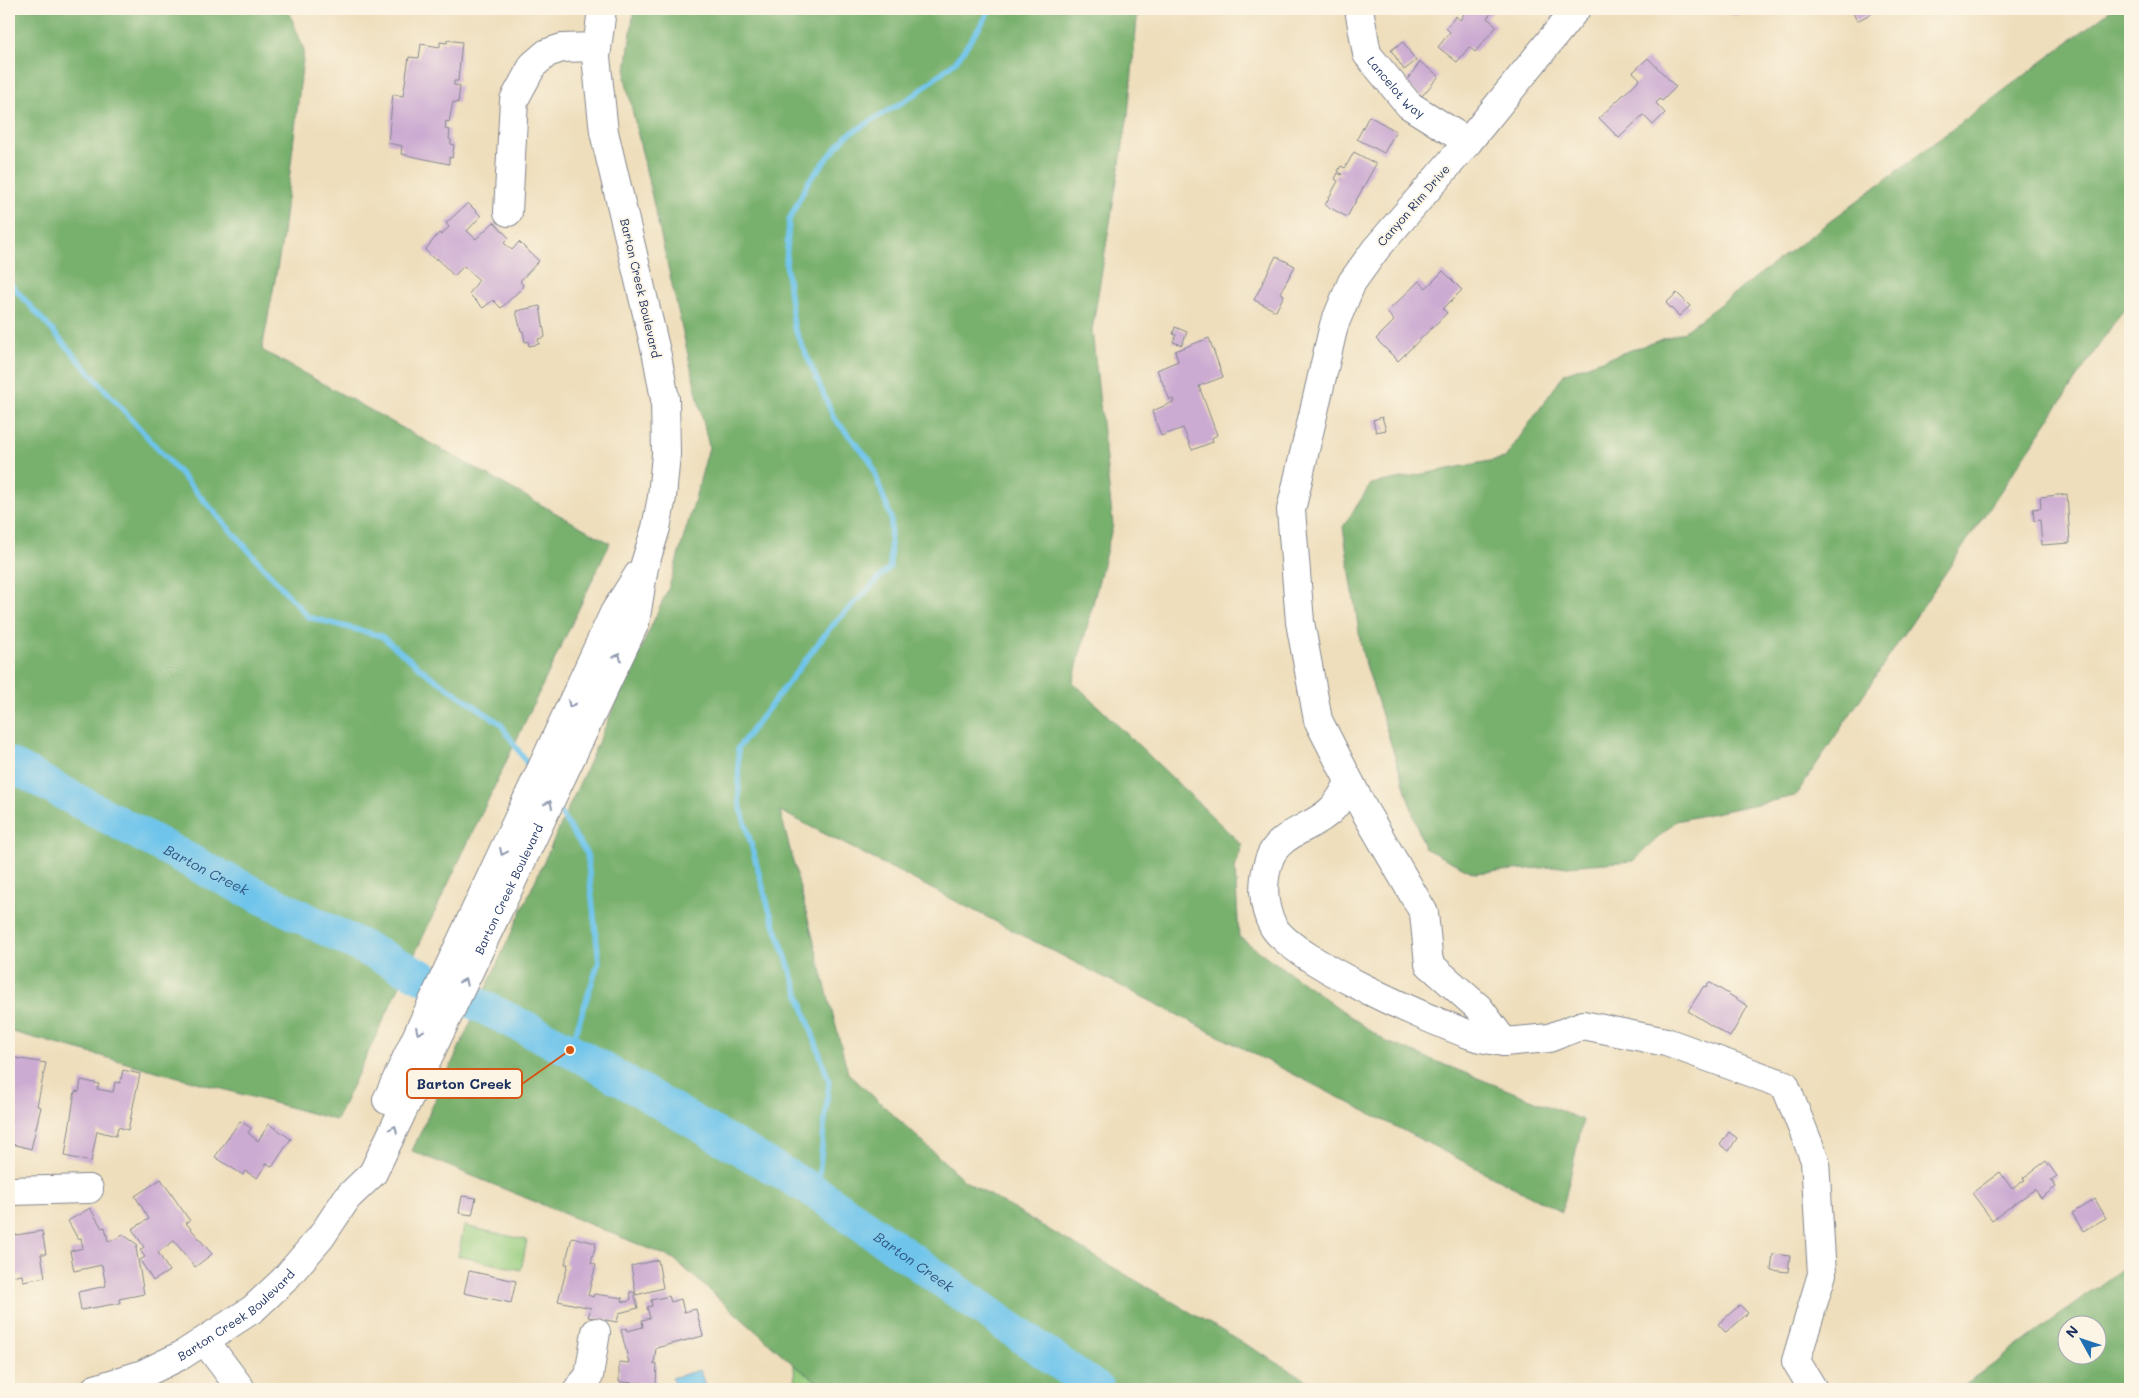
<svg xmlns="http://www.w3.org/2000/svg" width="2139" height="1398" font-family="Mali,sans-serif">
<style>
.green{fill:#96cc7e;stroke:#587e6e}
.forest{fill:#78b06d;stroke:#4a7066;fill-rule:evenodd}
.water{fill:#6ec4eb;stroke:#447aa4}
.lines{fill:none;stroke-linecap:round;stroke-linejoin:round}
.stream{stroke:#6ec4eb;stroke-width:5.5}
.river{stroke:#6ec4eb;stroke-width:34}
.building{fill:#ccabd2}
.minor-casing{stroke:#84868d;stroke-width:30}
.minor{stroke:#fff;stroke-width:28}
.oneway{stroke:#8d97ae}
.labels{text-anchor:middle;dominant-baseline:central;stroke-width:4;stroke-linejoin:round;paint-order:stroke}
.street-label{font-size:12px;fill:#1b2f5e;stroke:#fcf5e5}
.water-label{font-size:14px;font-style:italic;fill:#305481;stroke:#fcf5e5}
.leader{fill:none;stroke:#d45514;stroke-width:2}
.callout-dot{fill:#d45514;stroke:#fcf5e5;stroke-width:2}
.callout{fill:#fcf5e5;stroke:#d45514;stroke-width:2}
.callout-label{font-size:14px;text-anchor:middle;font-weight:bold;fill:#1b2f5e}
</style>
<rect width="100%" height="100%" fill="#fcf5e5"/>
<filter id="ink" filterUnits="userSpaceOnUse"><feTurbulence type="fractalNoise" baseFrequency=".02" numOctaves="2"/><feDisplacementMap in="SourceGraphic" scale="10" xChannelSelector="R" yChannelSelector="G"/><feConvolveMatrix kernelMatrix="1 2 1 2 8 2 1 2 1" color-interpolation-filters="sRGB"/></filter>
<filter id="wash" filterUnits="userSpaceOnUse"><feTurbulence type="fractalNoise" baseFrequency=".0096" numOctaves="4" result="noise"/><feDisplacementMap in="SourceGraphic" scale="20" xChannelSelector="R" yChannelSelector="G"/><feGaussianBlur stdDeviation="1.12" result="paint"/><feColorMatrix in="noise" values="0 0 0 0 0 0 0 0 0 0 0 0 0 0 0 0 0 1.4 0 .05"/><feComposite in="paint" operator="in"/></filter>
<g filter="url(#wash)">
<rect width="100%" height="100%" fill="#eedebc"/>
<!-- green -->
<g class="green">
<polygon points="464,1226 527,1240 521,1270 458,1256"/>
<polygon points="794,1365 828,1389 795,1389"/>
</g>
<!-- forest -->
<g class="forest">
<polygon points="9,9 288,9 304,50 282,242 262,350 610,543 336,1120 9,1031"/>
<polygon points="634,9 1138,9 1128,115 1092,330 1113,525 1073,682 1242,845 1235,868 1239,937 1385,1041 1583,1120 1562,1212 780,811 848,1073 965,1181 1322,1389 828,1389 794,1365 674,1259 412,1151 669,587 695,499 709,447 625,78"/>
<polygon points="2112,9 2130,9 2130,304 2118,317 1795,796 1676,821 1633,861 1474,873 1424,848 1362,652 1343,527 1371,484 1505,458 1565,373 1683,332"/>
<path d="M 2130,1263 L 2130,1389 L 1960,1389 ZM 2066,1326 L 2096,1326 L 2096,1356 L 2066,1356 Z"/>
</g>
<!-- water -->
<polygon class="water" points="700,1370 706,1389 676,1389 672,1378"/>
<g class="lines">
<!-- stream -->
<g class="stream">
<polyline points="9,282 308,617 381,636 429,675 500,723 532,771"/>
<polyline points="557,808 587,854 599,961 570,1050"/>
<polyline points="817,1193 829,1081 769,909 739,801 738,748 830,628 890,567 891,518 870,460 834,418 794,327 786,264 789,220 808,182 846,136 916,94 957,60 986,17 989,9"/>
</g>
<!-- river -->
<path class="river" id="s1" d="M 9,764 L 209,871 L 570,1050 L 817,1193 L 1097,1389"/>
</g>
<g id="blocks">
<!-- building -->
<g class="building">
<polygon points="1467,9 1495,9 1487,18 1497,26 1475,52 1469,47 1457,62 1438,47 1450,32 1446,28 1456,16 1460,20"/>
<polygon points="1731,9 1753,9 1734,16"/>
<polygon points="1851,9 1880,9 1857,21"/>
<polygon points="447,40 462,42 458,81 454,81 454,85 460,86 458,103 453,102 449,122 446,121 445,129 450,130 449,139 451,140 451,144 454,145 452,158 449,157 449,164 401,154 402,146 388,143 393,94 403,96 409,57 419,58 421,44 440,47 440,42 447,43"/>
<polygon points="1403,42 1416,61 1404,70 1391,50"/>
<polygon points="1648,58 1676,87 1662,101 1660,99 1656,103 1665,113 1653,125 1643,115 1619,138 1599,118 1640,79 1633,72"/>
<polygon points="1420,62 1439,76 1422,96 1404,84"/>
<polygon points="1369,116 1396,131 1384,153 1357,139"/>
<polygon points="1354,152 1376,164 1347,217 1325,205 1338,181 1335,179 1338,173 1341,175 1342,174 1338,171 1341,166 1345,168"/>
<polygon points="468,203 481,216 467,231 476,239 494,222 509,238 504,243 512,250 519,242 539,261 520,281 523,285 521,289 501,308 493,300 483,308 469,294 479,280 464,266 454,276 437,258 435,260 425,250 439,233 441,235 449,227 446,223"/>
<polygon points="1276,256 1295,266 1280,293 1284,295 1276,311 1254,300"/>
<polygon points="1443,271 1462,290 1443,309 1447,313 1398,361 1376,339 1394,321 1387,312 1419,281 1426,288"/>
<polygon points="1677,293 1690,306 1679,316 1666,303"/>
<polygon points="540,306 545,337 538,339 539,344 529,346 528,341 525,342 523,331 521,331 516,311"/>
<polygon points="1175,327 1187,332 1182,345 1173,342 1176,335 1173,334"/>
<polygon points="1209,338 1223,377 1199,386 1217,435 1212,438 1213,442 1192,450 1183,428 1161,436 1152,411 1174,402 1173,399 1170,400 1157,370 1178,361 1175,351"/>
<polygon points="1382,417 1386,430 1376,432 1373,420"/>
<polygon points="2067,494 2070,543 2042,545 2040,520 2034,521 2033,509 2041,508 2040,497"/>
<polygon points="1709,982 1748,1006 1730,1037 1688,1011 1704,986 1706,987"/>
<polygon points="9,1057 46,1063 37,1106 41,1107 31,1149 9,1143 9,1126 12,1118 9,1118"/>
<polygon points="123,1070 140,1074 128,1130 118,1127 116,1136 97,1131 91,1162 65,1156 75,1091 79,1092 81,1080 99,1084 97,1089 113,1092 115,1082 120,1083"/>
<polygon points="240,1121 251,1128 248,1133 258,1141 269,1124 291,1139 272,1167 267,1163 257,1178 245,1171 243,1175 215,1157"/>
<polygon points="1729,1132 1737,1138 1729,1151 1720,1145"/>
<polygon points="2046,1161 2057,1176 2051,1180 2056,1187 2041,1198 2035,1189 1992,1220 1972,1193 2000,1172 2012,1189 2025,1180 2023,1178"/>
<polygon points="161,1179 190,1221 186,1223 212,1254 195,1267 174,1241 158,1252 169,1271 153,1281 140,1260 145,1257 140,1250 144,1247 132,1229 149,1219 135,1196"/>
<polygon points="462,1196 476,1198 472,1215 459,1213"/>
<polygon points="2095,1199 2106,1218 2083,1231 2072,1213"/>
<polygon points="90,1208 102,1228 105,1227 108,1241 119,1238 122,1234 138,1245 136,1248 144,1294 119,1299 120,1303 81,1310 78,1292 106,1286 102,1265 74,1271 70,1251 83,1248 81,1238 78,1239 68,1221"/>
<polygon points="42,1231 46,1254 41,1254 45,1277 23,1281 22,1275 9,1277 9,1236"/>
<polygon points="572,1237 596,1243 591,1263 596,1265 588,1295 593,1297 594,1294 623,1298 622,1301 627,1302 631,1299 630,1292 634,1292 638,1308 619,1313 617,1322 588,1317 591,1308 558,1301 568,1264 565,1264"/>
<polygon points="1773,1254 1790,1256 1788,1272 1771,1270"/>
<polygon points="658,1260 663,1288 636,1295 631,1266"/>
<polygon points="469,1271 516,1281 511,1303 464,1293"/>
<polygon points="669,1296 671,1302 681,1299 684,1312 696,1309 703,1336 656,1348 654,1365 657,1364 656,1384 654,1385 653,1389 642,1389 642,1383 619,1382 619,1362 629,1363 621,1330 626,1328 627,1331 643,1327 642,1320 650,1318 647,1307 652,1306 651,1300"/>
<polygon points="1740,1305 1748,1313 1726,1333 1718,1324"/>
</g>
</g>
</g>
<g filter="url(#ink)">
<use href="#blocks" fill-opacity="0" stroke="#84868d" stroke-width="1"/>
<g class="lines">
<!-- minor casing -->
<g class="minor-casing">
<g id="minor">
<path id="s2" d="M 1359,9 L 1367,54 L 1409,105 L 1468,142"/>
<polyline points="1576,9 1468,142 1375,250 1352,282 1334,325 1291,510 1300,622 1318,720 1363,808 1424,913 1429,964 1479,1008 1504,1042 1549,1038 1583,1025 1666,1042 1785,1085 1815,1160 1822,1274 1796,1361 1813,1389"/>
<polyline points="508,212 514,100 533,65 547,53 562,48 597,47"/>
<path d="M 1350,783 C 1344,791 1340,801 1333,808 C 1315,828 1278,832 1269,860 C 1262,881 1262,906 1273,926 C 1293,961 1429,1020 1471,1035 C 1481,1039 1493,1040 1504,1042"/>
<polyline points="387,1100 614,613 638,575"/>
<polyline points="9,1191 89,1189"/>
<polyline points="205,1341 241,1389"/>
<path id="s3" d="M 95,1389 L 143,1374 L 182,1355 L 253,1309 L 284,1280 L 321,1237 L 347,1198 L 373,1173 L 635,623 L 644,567 L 656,528 L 662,497 L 666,454 L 665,399 L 657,356 L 604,132 L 596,57 L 602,9"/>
<polyline points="578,1389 589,1376 596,1332"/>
</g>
</g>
<!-- minor -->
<use href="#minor" class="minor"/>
</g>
<!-- one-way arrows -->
<defs><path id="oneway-chevron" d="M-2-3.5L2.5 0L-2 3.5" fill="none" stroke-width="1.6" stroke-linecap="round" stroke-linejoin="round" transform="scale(1.25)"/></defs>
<g class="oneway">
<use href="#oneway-chevron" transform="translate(618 657) rotate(-65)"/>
<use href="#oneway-chevron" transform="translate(571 704) rotate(115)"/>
<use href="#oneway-chevron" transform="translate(549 804) rotate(-65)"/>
<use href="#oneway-chevron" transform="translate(503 852) rotate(115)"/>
<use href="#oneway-chevron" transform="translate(464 982) rotate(-65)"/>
<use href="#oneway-chevron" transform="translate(419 1031) rotate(115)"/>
<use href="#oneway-chevron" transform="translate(394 1129) rotate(-65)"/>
</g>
</g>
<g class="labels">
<!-- street labels -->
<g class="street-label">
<text stroke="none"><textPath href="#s2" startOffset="90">Lancelot Way</textPath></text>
<text transform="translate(1413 205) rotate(-49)">Canyon Rim Drive</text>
<text transform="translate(641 288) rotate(77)">Barton Creek Boulevard</text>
<text stroke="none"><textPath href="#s3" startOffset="675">Barton Creek Boulevard</textPath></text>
<text stroke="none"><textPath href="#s3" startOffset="161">Barton Creek Boulevard</textPath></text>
</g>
<!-- water labels -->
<g class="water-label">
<text stroke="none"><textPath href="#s1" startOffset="224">Barton Creek</textPath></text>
<text stroke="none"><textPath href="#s1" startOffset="1034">Barton Creek</textPath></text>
</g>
</g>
<!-- callouts -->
<path class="leader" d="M570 1050L522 1084"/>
<circle class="callout-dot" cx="570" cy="1050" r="5"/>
<rect class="callout" x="407" y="1069" width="115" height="29" rx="5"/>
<g class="callout-label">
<text x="464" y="1089">Barton Creek</text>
</g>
<!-- margin -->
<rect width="2139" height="1398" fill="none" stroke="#fcf5e5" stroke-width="30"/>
<!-- north arrow -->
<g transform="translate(2082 1340) rotate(310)"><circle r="24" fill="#fcf5e5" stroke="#a2a6af"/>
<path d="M0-4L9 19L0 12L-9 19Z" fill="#1f6fb2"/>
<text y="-8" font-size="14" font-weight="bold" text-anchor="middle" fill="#1b2f5e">N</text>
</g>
</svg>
